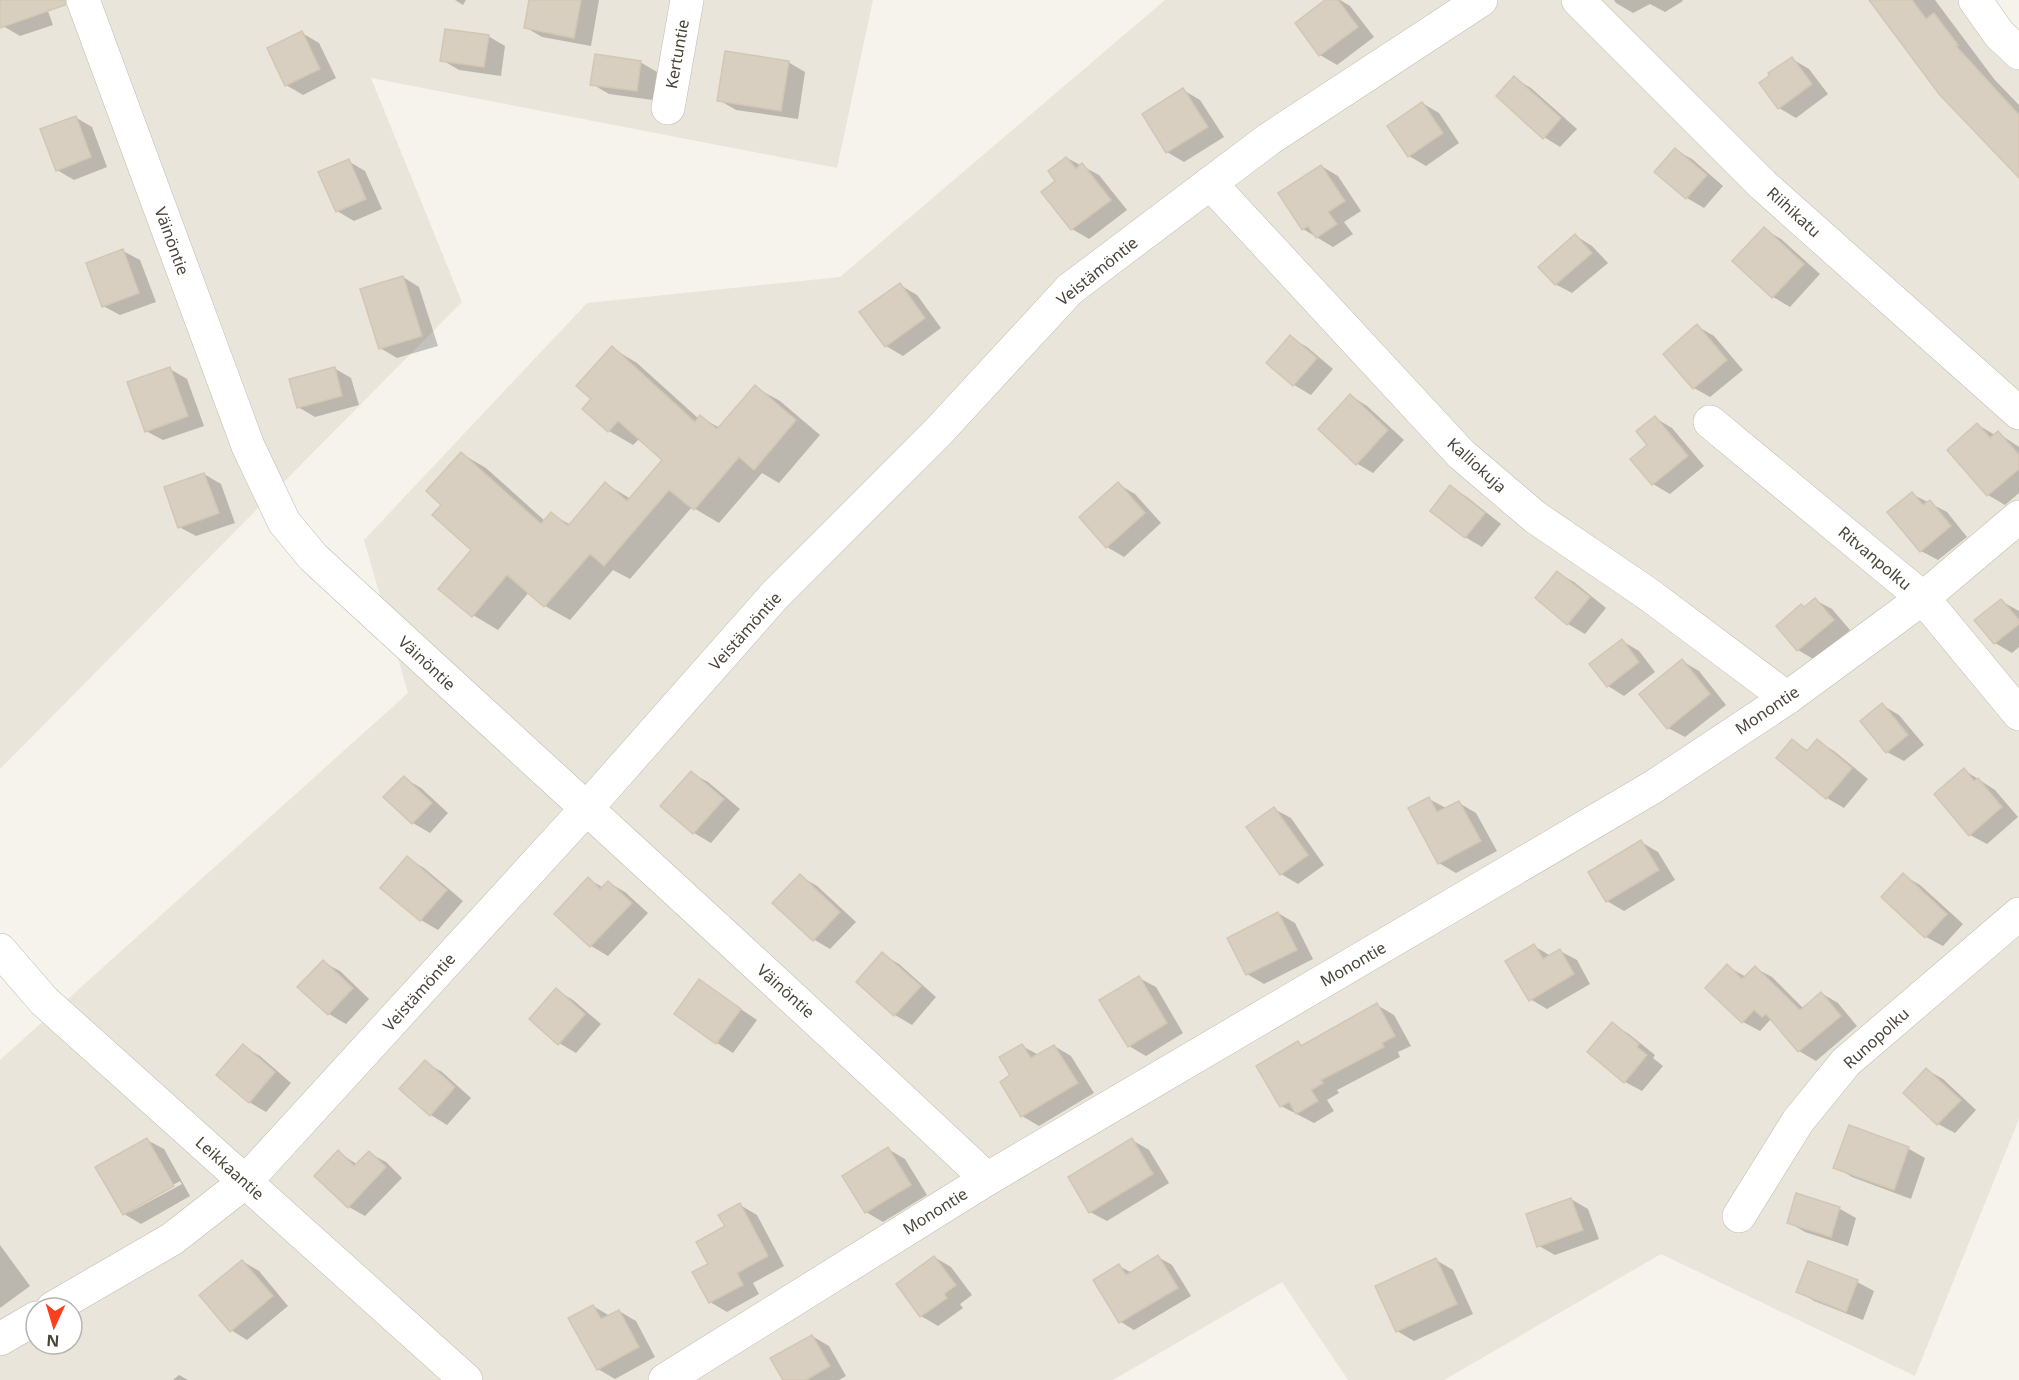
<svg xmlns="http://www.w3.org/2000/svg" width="2019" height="1380" font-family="'Noto Sans',sans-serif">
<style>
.residential{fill:#eae5da;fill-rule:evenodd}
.shadow{fill:#0003;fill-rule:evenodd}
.building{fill:#d8cfc1;stroke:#d3c7b4;stroke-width:1.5}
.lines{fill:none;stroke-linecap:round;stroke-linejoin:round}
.minor-casing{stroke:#c2bbae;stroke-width:34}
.tertiary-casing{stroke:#c2bbae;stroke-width:34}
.minor{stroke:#fff;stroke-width:33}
.tertiary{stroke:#fff;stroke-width:33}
.labels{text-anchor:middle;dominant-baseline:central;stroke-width:6;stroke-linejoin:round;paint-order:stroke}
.street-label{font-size:16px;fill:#4b4439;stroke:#fff}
</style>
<rect width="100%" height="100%" fill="#f6f3ec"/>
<!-- residential -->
<g class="residential">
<polygon points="0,0 873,0 837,168 371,78 462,302 0,769"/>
<path d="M 1165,0 L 1963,0 L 1995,47 L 2019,69 L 2019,1119 L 1915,1376 L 1661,1254 L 1444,1380 L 1348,1380 L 1282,1282 L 1113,1380 L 0,1380 L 0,1060 L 408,693 L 364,540 L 587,303 L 840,277 ZM 36,1308 L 72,1308 L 72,1344 L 36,1344 Z"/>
</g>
<!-- shadow -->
<g class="shadow">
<polygon points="0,0 44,0 53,25 20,36 3,26 0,17"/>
<polygon points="455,0 466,0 463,5"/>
<polygon points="530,0 599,0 591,46 542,37 525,27"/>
<polygon points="1328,0 1340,0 1350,6 1374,37 1337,65 1320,55 1297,23"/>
<polygon points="1614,0 1682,0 1683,1 1665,12 1650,4 1633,13 1616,3"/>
<polygon points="1871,0 1935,0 1994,79 2019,105 2019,174"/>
<polygon points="302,33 319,43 336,78 303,95 286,85"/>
<polygon points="488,36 505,46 501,76 459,70 442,60"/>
<polygon points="1792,59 1809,69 1828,94 1796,118 1779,108"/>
<polygon points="640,62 657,72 653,100 609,94 592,84"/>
<polygon points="788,62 805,72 798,119 736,110 719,100"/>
<polygon points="1514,78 1531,88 1577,129 1560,147 1544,137"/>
<polygon points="1183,90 1200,100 1224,137 1184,162 1167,152"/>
<polygon points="1422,103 1439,113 1459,143 1426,166 1409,156"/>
<polygon points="75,117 92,127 107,167 74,180 57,170"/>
<polygon points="1675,150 1692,159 1723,186 1704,208 1687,198"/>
<polygon points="1067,158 1099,175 1127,210 1089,239 1072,229 1043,192 1058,181"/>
<polygon points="348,161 365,171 382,209 354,221 337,211"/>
<polygon points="1321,166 1338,176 1361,211 1344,222 1353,234 1333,247 1303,229"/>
<polygon points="1764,229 1781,239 1820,274 1790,307 1773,297"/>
<polygon points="1576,236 1592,246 1608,263 1572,293 1555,284"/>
<polygon points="123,251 140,260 156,302 120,315 103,306"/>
<polygon points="403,277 419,287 438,346 397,358 380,348"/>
<polygon points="900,285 917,295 941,328 903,356 886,346"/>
<polygon points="1697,326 1714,336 1743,370 1710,397 1694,388"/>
<polygon points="1290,337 1307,347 1333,369 1311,395 1294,385 1268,363"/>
<polygon points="612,348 637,363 699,419 700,417 720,428 755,387 780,401 820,435 779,483 762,473 719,523 692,507 630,579 613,570 570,620 545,606 529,592 498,630 473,615 473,550 443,505 462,454 486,468 545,521 551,514 571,525 606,484 631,499 664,460 639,439 633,445 609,431 593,399"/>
<polygon points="334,368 351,378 359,405 315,417 298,407"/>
<polygon points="170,369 187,379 204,426 163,440 146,431"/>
<polygon points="1351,396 1367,406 1404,440 1373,473 1356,463"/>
<polygon points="1655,418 1672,428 1704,466 1670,494 1653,484 1632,459 1649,445"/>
<polygon points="1978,425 1995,435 1998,433 2019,447 2019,493 2005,505 1988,495 1949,450"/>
<polygon points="204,474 221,484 235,523 196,536 179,527"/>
<polygon points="1118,484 1135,494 1161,523 1124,557 1107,547"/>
<polygon points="1450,487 1467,497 1501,524 1482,547 1465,537"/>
<polygon points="1912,494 1947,512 1967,537 1938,560 1921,551"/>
<polygon points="1558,573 1574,582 1606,608 1585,634 1568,624 1537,598"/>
<polygon points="1815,600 1832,609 1850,630 1815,660 1798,650 1778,626"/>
<polygon points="2001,601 2019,611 2019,647 2012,653 1995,643"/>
<polygon points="1622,641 1639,651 1655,672 1624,696 1608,686"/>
<polygon points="1682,661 1699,671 1726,705 1685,737 1668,728"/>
<polygon points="1882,705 1899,715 1924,745 1904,761 1887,752"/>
<polygon points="1792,741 1809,751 1817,741 1834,751 1868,779 1844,808 1827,798 1778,758"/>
<polygon points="1964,770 1995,790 2018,817 1987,844 1970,835"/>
<polygon points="691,773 708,782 740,809 711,843 694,833 662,806"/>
<polygon points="404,778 421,788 448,813 430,833 413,823"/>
<polygon points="1429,799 1446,808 1459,803 1476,813 1497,851 1456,873 1439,863"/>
<polygon points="1274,809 1291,818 1324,865 1298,884 1281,874"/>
<polygon points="1641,842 1658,852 1675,880 1624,911 1607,901"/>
<polygon points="407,858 424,868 463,901 438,930 421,920 382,888"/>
<polygon points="1903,875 1920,885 1963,924 1943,946 1926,937"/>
<polygon points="800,876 817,886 856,922 830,949 813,939"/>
<polygon points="588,879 604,888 609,883 625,892 648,913 608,956 591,946 556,914"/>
<polygon points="1278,913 1295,923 1313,959 1264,984 1247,974"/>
<polygon points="1534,946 1551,956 1560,951 1577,960 1590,984 1547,1009 1530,999"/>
<polygon points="882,954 899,964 936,997 912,1025 895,1015 858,982"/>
<polygon points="323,962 340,971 369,999 346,1024 329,1014 299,987"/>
<polygon points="1727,966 1746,977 1755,968 1772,977 1803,1008 1821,993 1838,1003 1857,1026 1816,1061 1799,1051 1776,1024 1770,1020 1760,1031 1743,1022"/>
<polygon points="1139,978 1156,987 1183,1033 1146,1056 1129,1046"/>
<polygon points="699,981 757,1020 733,1053 717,1043"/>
<polygon points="556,990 573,1000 601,1024 576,1053 559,1043"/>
<polygon points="1377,1005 1394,1015 1411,1046 1398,1052 1400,1057 1337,1090 1339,1093 1327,1100 1334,1111 1314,1123 1281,1106 1298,1043 1303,1046"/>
<polygon points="1612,1024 1629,1034 1655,1055 1653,1058 1663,1066 1642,1091 1625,1082 1589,1052"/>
<polygon points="243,1046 260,1056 291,1083 266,1112 249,1102"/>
<polygon points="1022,1046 1039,1055 1054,1046 1071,1056 1094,1093 1039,1126 1022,1116 1012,1076"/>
<polygon points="425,1062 442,1072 471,1098 447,1125 431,1115"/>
<polygon points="1927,1070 1943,1079 1976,1110 1955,1133 1938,1124"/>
<polygon points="1850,1127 1909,1149 1925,1158 1911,1199 1852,1177 1835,1167"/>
<path d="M 147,1140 L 164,1149 L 190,1196 L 141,1224 L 124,1214 ZM 180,1181 L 182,1184 L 130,1212 L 130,1209 Z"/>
<polygon points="1132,1140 1149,1150 1169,1183 1107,1221 1090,1212"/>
<polygon points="888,1149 905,1159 927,1195 883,1222 866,1212"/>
<polygon points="338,1152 358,1165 369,1153 386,1162 402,1178 365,1216 349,1207"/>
<polygon points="1797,1195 1840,1209 1856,1218 1848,1246 1805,1232 1788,1222"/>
<polygon points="1571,1199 1588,1209 1599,1239 1555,1255 1539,1246"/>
<polygon points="740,1205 757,1215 784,1266 753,1283 759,1294 727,1312 710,1302 710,1264 727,1227"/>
<polygon points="0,1245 30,1286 0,1308"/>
<polygon points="934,1257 951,1267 972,1295 960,1304 963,1308 938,1326 921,1316"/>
<polygon points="1158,1257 1172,1265 1191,1296 1134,1330 1121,1322 1095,1280 1119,1266 1132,1273"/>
<polygon points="1436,1260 1453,1270 1473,1314 1414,1341 1397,1331"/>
<polygon points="242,1261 259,1271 288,1306 247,1340 231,1330"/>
<polygon points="1809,1263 1857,1282 1874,1291 1863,1320 1814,1301 1798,1291"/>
<polygon points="593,1306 610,1316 619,1311 636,1321 655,1357 615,1379 598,1369"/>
<polygon points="812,1336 829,1346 846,1376 839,1380 784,1380"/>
<polygon points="179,1375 188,1380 173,1380"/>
</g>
<!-- building -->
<g class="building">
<polygon points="0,0 65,0 65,5 0,28"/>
<polygon points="529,0 581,0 574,38 524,28"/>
<polygon points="1325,0 1338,0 1358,27 1319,56 1295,23"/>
<polygon points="1869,0 1912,0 1926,19 1934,13 1958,45 1956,46 2019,115 2019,178 1939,94"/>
<polygon points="445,29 489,35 484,67 440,61"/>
<polygon points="302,31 320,69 285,86 267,48"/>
<polygon points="725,51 789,61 781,111 717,101"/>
<polygon points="595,54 641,61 637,91 590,85"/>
<polygon points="1792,57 1812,84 1778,109 1759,83 1770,75 1768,73"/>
<polygon points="1514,76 1561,118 1543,139 1496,96"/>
<polygon points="1183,88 1208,127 1166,153 1142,114"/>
<polygon points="1422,102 1443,133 1408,157 1387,126"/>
<polygon points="76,116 91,157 56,171 40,129"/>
<polygon points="1675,148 1707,175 1686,199 1654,172"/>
<polygon points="1066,157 1076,169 1082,163 1111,200 1071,230 1041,192 1055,181 1048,171"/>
<polygon points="349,159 366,199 336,212 318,172"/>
<polygon points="1321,165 1345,201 1328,212 1337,224 1316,238 1308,226 1302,230 1278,193"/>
<polygon points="1764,227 1804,264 1772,298 1732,261"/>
<polygon points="1575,234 1592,253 1555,285 1538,267"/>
<polygon points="123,249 139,293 102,307 86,263"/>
<polygon points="403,276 422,336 379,349 360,289"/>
<polygon points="900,283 925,318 885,347 859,312"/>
<polygon points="1697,324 1727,360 1693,389 1663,354"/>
<polygon points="1290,335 1317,358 1293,386 1266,363"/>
<polygon points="612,346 695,422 700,415 717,429 755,385 796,420 754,470 739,457 694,510 669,490 604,566 590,554 544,607 507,575 472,617 438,589 471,550 432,515 441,505 426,491 461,452 541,524 551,512 568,526 605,482 627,501 662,460 618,421 608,432 582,409 591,399 576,386"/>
<polygon points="170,367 188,416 145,432 127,382"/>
<polygon points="335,367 342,396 297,408 289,379"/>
<polygon points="1350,394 1388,430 1356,465 1318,429"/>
<polygon points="1655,416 1688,456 1652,485 1630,459 1647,445 1636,431"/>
<polygon points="1977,423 1990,438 1998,431 2019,455 2019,469 1987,496 1947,450"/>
<polygon points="204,473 219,513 178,528 164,487"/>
<polygon points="1118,482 1145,513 1106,548 1079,517"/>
<polygon points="1450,485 1485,513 1465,538 1430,511"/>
<polygon points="1912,492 1923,505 1930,500 1951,526 1920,552 1887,512"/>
<polygon points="1557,571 1590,597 1567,625 1535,598"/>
<polygon points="1815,598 1834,620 1797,651 1776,626 1801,604 1804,607"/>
<polygon points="2001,599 2019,620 2019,624 1994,644 1974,620"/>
<polygon points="1622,639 1639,662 1607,687 1589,664"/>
<polygon points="1682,659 1710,694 1667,729 1639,694"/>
<polygon points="1882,703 1908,735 1886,753 1860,721"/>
<polygon points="1792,739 1807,751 1817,739 1852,768 1826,799 1776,758"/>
<polygon points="1964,768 1974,781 1978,778 2002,807 1969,836 1934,794"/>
<polygon points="691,771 724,799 693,834 660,806"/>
<polygon points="404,776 432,803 412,824 383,797"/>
<polygon points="1429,797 1437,812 1459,801 1481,841 1438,864 1408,808"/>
<polygon points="1274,807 1308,855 1280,875 1246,827"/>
<polygon points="1641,840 1659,870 1606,902 1588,872"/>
<polygon points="407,856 447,890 420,921 380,888"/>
<polygon points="1903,873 1947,914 1925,938 1881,897"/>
<polygon points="800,874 840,912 813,941 772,903"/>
<polygon points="588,877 600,889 608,881 632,903 590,947 554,914"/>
<polygon points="1278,912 1297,950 1246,975 1227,938"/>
<polygon points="1534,944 1543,959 1560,949 1574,974 1529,1001 1505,961"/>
<polygon points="882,952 921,986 894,1016 856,982"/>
<polygon points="323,960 353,988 328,1015 297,987"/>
<polygon points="1727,964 1742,979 1755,966 1800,1010 1821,992 1841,1016 1798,1052 1766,1014 1762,1017 1754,1010 1742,1023 1705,988"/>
<polygon points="1139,976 1167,1023 1128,1047 1099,1000"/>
<polygon points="699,979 741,1009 716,1044 674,1014"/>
<polygon points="556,988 585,1014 558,1045 529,1019"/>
<polygon points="1377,1003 1395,1036 1382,1043 1384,1047 1321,1080 1323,1083 1311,1090 1318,1101 1296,1114 1289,1102 1280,1107 1256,1066 1298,1041 1301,1046"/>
<polygon points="1612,1022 1639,1044 1637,1047 1647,1055 1624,1083 1587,1052"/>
<polygon points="243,1044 275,1072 249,1103 216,1075"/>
<polygon points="1022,1044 1031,1058 1054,1045 1078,1083 1021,1117 1000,1082 1010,1075 999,1057"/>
<polygon points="425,1060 455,1087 430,1116 399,1089"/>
<polygon points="1926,1068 1961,1100 1937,1125 1903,1093"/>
<polygon points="1849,1125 1909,1147 1894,1190 1833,1168"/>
<polygon points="147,1138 174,1186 123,1215 95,1167"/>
<polygon points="1132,1138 1153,1174 1089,1213 1068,1177"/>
<polygon points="888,1147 911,1185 865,1213 842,1176"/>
<polygon points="338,1150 354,1166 369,1151 386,1167 348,1208 314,1176"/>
<polygon points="1796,1193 1840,1207 1831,1237 1787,1223"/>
<polygon points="1571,1198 1583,1230 1537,1247 1526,1214"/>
<polygon points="740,1203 768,1256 737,1273 743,1285 709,1303 692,1272 708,1264 696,1242 725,1226 718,1215"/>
<polygon points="1158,1255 1178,1288 1119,1323 1093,1280 1119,1264 1126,1275"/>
<polygon points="934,1256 956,1285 944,1294 947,1298 920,1317 896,1284"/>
<polygon points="1436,1258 1457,1304 1396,1332 1375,1286"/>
<polygon points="242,1260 273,1296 230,1332 199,1295"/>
<polygon points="1808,1261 1858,1280 1846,1312 1796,1292"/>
<polygon points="593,1305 601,1319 619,1310 639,1347 597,1370 568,1318"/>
<polygon points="812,1335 830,1366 806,1380 783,1380 770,1358"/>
</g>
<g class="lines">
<!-- minor casing -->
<g class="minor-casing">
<g id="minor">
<path d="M 83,0 L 248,446 L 284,522 L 313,557 C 538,765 764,969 987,1179"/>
<polyline points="1578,0 1763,185 2019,413"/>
<polyline points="1975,0 1999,34 2019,53"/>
<polyline points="668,108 687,0"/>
<polyline points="1210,183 1461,454 1535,517 1648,594 1787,698"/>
<polyline points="1710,422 1923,598 2019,714"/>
<polyline points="0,950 44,1001 466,1380"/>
<polyline points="1739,1216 1798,1121 1846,1062 2019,914"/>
<polyline points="665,1380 987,1179 1653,787 1787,698 1923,598 2019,517"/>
</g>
</g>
<!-- tertiary casing -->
<g class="tertiary-casing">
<g id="tertiary">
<polyline points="53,1308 172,1239 245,1182 586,809 775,595 938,432 1070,289 1269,139 1481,0"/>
<polyline points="0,1339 36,1318"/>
</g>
</g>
<!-- minor -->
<use href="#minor" class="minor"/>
<!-- tertiary -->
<use href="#tertiary" class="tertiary"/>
</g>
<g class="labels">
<!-- street labels -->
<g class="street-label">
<text transform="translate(677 54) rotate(-80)">Kertuntie</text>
<text transform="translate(1794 212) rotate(42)">Riihikatu</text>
<text transform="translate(172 241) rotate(70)">Väinöntie</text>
<text transform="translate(1097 271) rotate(-39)">Veistämöntie</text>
<text transform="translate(1477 465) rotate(42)">Kalliokuja</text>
<text transform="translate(1875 558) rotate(40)">Ritvanpolku</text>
<text transform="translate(745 631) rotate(-48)">Veistämöntie</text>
<text transform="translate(427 663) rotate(43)">Väinöntie</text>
<text transform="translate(1767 710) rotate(-34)">Monontie</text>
<text transform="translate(1353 964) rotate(-30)">Monontie</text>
<text transform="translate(786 991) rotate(42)">Väinöntie</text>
<text transform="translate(419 992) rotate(-48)">Veistämöntie</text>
<text transform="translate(1876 1038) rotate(-42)">Runopolku</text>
<text transform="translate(230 1168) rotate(42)">Leikkaantie</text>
<text transform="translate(935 1211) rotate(-32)">Monontie</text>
</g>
</g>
<!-- north arrow -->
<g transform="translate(54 1326) rotate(184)"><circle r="28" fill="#ffffff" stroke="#b7b4b0" stroke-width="1.5"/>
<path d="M0-4.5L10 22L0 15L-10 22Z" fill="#fc3f1d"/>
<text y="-9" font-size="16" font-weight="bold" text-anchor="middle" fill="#4b4439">N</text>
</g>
</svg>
